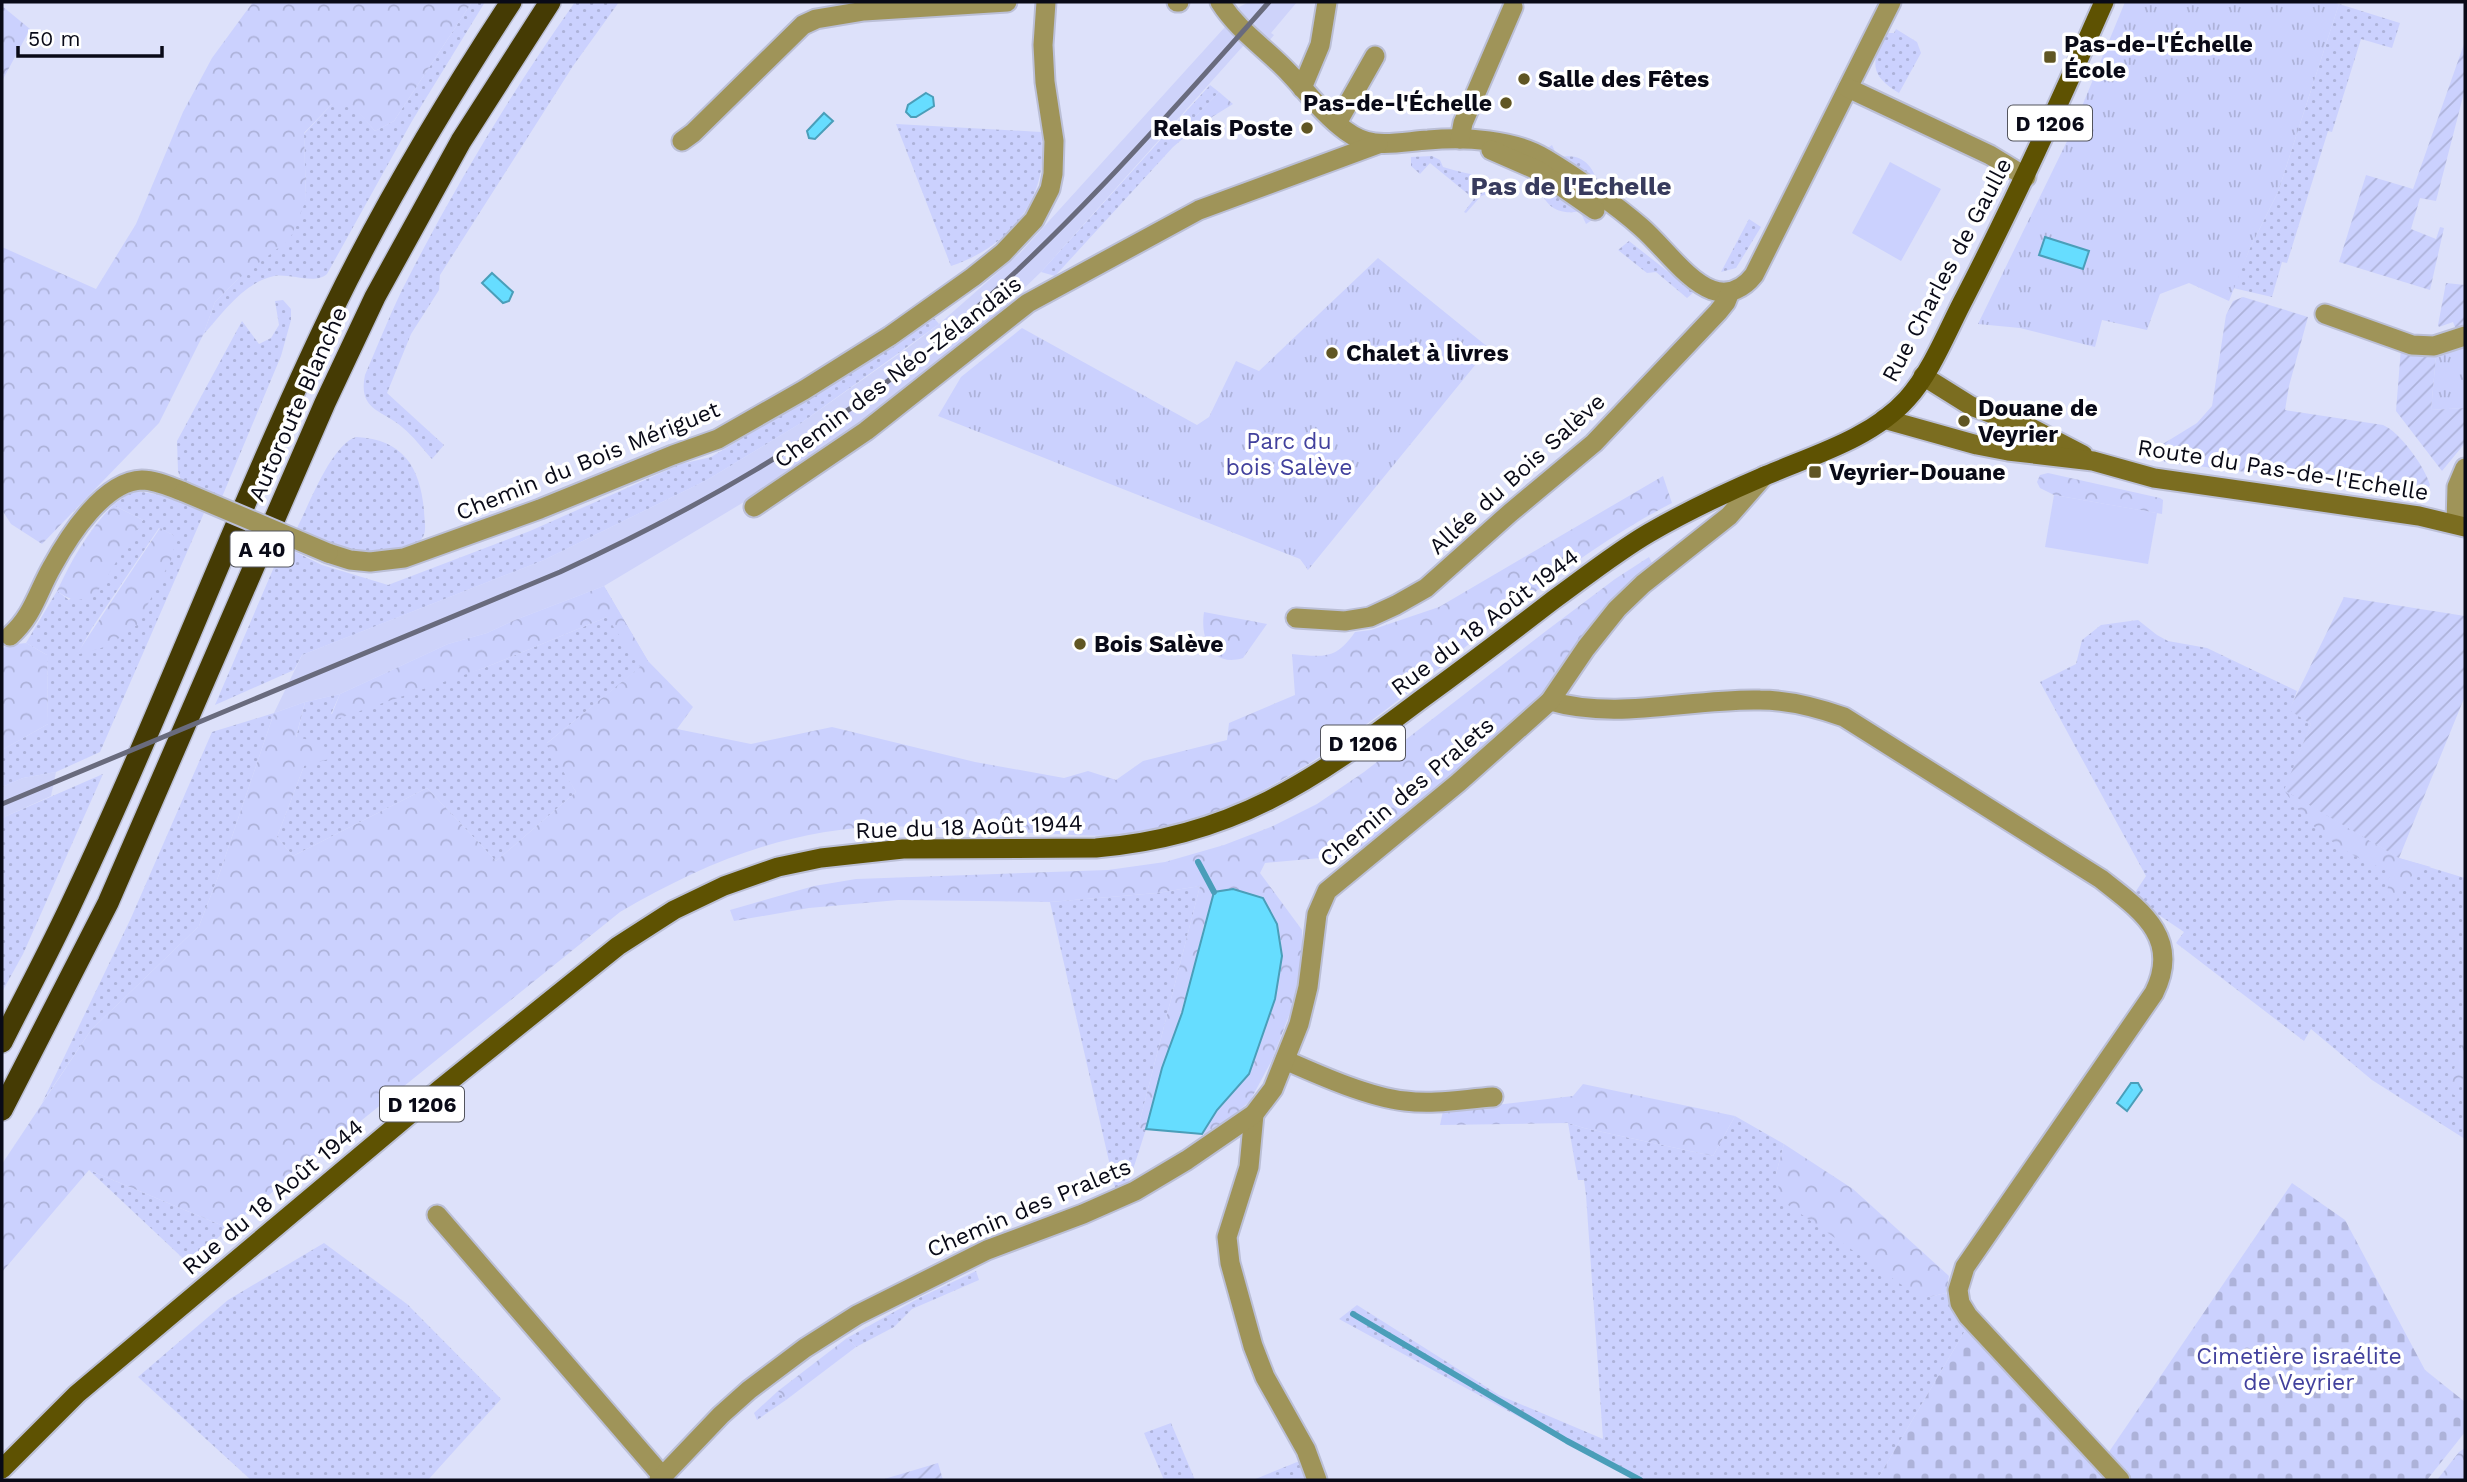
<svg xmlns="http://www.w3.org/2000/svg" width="2467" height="1482" font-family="'Work Sans',sans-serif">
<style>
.built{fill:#ced3fa}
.grass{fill:url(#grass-dots);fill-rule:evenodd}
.forest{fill:url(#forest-crowns)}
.cemetery{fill:url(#cemetery-stones)}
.park{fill:url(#park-tufts)}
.garden{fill:url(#garden-furrows)}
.pitch{fill:#cbd1fe}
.water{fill:#6df;stroke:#4a9eb9;stroke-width:2}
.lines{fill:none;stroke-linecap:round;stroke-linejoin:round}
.stream{stroke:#4a9eb9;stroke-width:6}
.minor-casing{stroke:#bbbfd6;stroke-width:23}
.secondary-casing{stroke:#bbbfd6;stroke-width:23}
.primary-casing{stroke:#bbbfd6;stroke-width:23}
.motorway-casing{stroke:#bbbfd6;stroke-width:24}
.minor{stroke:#9f9459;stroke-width:19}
.secondary{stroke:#7b6d20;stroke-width:19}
.primary{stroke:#5e5202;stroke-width:19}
.motorway{stroke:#453b04;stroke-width:21}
.rail{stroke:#696b7d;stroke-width:5}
.minor-bridge-casing{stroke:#bbbfd6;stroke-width:23;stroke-linecap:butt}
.minor-bridge{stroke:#9f9459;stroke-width:19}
.poi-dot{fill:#605623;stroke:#fff;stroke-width:2.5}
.labels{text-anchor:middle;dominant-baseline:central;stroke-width:7;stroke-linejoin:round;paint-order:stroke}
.shield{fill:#fff;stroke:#53545d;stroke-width:2}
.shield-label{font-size:21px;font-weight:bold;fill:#090a17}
.poi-label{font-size:23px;font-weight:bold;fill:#090a17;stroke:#fff;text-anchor:start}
.street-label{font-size:23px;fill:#090a17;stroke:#fff}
.park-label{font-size:23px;fill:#42419d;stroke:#fff}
.quarter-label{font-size:26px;font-weight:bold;fill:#383b5d;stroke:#fff}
</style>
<defs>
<pattern id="grass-dots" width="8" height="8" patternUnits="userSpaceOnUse" patternTransform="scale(1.75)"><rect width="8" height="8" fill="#cbd1fe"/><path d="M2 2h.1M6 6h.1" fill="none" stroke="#adb2d9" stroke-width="1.8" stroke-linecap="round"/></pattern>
<pattern id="forest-crowns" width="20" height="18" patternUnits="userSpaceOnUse" patternTransform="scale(1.75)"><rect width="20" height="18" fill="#cbd1fe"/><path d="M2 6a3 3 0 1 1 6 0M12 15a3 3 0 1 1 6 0" fill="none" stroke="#adb2d9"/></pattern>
<pattern id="cemetery-stones" width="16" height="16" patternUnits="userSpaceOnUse" patternTransform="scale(1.75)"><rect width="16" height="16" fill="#cbd1fe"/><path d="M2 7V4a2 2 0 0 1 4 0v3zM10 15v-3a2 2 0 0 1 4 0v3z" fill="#adb2d9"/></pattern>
<pattern id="park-tufts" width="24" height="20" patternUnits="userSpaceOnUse" patternTransform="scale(1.75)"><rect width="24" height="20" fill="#cbd1fe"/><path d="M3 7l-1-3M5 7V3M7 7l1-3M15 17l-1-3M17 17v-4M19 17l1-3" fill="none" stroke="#adb2d9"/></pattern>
<pattern id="garden-furrows" width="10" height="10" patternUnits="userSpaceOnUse" patternTransform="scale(1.75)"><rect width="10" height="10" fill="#cbd1fe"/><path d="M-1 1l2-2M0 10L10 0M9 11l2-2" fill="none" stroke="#adb2d9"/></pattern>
</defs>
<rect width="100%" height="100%" fill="#dde1fa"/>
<!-- built -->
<g class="built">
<polygon points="1249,2 1297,2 1271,33 1274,35 1269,41 1238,11 1239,7"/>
<polygon points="1225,27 1244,45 1041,272 988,323 875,413 754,496 604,586 515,620 487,633 448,644 340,694 305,702 274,713 302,655 544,560 707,480 801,423 906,349 939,324 1020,253"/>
<polygon points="56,772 51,796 2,818 2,787 23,778"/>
</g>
<!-- grass -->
<g class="grass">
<path d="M 472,2 L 485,2 L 412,121 L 327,274 C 315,285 290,273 274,276 C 243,283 223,313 203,335 L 215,302 L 238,279 L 306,200 L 304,134 L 332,104 L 352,104 L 375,131 L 394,121 Z"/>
<path d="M 575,2 L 619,2 L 573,66 L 440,275 L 439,290 L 411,334 L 387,393 L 444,445 L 432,459 C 422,448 414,437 402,427 C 380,409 358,410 365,375 C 377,347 388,319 401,292 C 452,191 510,94 575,2 Z"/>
<polygon points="2339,4 2400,23 2392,48 2361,39 2332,132 2328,131 2287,263 2282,262 2272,297 2233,288 2250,248 2278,192"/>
<path d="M 1896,29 L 1917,42 L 1921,53 L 1899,93 C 1869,75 1871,62 1886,33 L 1894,33 Z"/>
<polygon points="1210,85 1219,92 1195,117 1199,125 1173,147 1055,276 1041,272"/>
<path d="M 896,124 L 1041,132 C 1051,196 1011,246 951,266 Z"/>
<path d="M 1552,145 L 1558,158 C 1580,151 1594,165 1598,186 L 1611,185 L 1610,197 L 1543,151 Z"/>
<path d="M 1432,156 L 1440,160 L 1443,167 C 1458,172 1473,174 1488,178 L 1488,194 L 1481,196 L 1466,213 L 1464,212 L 1474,199 L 1430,163 L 1420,174 L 1411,166 L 1411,157 Z"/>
<path d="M 1528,172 L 1597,217 L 1586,224 L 1580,211 C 1560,216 1542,206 1540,184 L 1526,184 Z"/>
<polygon points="1749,219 1761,227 1736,268 1721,272"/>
<polygon points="1629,241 1694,292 1687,298 1656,272 1647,273 1618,250"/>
<polygon points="283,300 291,309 291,320 281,356 222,497 181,480 178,471 177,441 242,321 259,344 271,338 279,325 275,301"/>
<polygon points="933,317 939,324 801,423 707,480 544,560 302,655 294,670 215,705 283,546 322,565 388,585 530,531 681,464 711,457 841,379"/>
<path d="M 356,437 C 403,439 420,467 424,510 C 424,518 427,530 423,537 C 418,544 407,547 399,548 C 356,558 335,547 297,528 C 309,505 331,445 356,437 Z"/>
<path d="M 131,492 C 159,491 179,501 204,513 L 100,752 L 56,772 L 23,778 L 2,787 L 2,750 L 48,724 L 47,655 L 26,643 L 57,591 L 69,600 L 143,520 L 113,505 ZM 159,528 L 173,535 L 77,655 L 92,628 Z"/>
<polygon points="604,586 648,661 547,743 576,792 496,861 427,788 293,856 277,837 304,766 296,738 305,702 340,694 331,714 484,668 607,617"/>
<polygon points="2138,620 2157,635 2168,641 2207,648 2297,691 2290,710 2311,724 2285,790 2399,858 2465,878 2465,1139 2372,1080 2311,1029 2304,1041 2176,943 2184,932 2132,897 2146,876 2040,682 2076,664 2082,640 2101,625"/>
<polygon points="274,713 220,872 199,926 91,1030 42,1103 131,918 212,732"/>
<polygon points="103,774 23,954 2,992 2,818"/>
<polygon points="1200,886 1138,1128 1146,1129 1128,1185 1116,1192 1050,902 1157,893"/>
<polygon points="1735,1116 1784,1144 1776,1174 1929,1297 1946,1293 1966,1329 1877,1480 1635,1480 1339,1319 1357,1305 1499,1395 1603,1439 1586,1195 1584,1180 1578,1180 1568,1123 1584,1128 1713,1156"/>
<polygon points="89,1170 228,1228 190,1265"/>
<polygon points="324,1243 407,1304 501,1399 428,1480 251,1480 138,1377 228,1300"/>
<polygon points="976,1271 979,1280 912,1309 894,1327 856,1347 847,1338 921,1297"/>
<polygon points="778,1391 786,1400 757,1420 754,1413"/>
<polygon points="1171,1423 1195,1480 1164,1480 1144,1433"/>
<polygon points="1302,1460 1308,1480 1253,1480"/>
</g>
<!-- forest -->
<g class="forest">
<polygon points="253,2 472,2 394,121 375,131 352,105 332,104 304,133 306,200 290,239 238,279 215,302 203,335 159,423 42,544 11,524 2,510 2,247 96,289 136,224 183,112 212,58"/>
<polygon points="2,6 30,29 2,81"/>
<polygon points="1219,92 1233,104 1199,125 1194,118"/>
<polygon points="2048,473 2160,498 2163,500 2162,514 2054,495 2040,488 2037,482 2040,475"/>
<path d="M 1663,476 L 1672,503 C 1578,551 1497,623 1414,688 C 1330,754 1237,820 1129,834 C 1097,838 1065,834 1033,833 C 985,830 938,828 890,826 C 787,829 708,861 620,912 L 228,1228 L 89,1170 L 2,1272 L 2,1164 L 91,1030 L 199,926 L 220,872 L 274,713 L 305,702 L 296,737 L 323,743 L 329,759 L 304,766 L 277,837 L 293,856 L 427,788 L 496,861 L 576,792 L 546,744 L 640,667 L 607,617 L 484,668 L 334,720 L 330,719 L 340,694 L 448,644 L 487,633 L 515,620 L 604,586 L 648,661 L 693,707 L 677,729 L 751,744 L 832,727 L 975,762 L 1064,778 L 1088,771 L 1116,780 L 1143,761 L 1227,740 L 1229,723 L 1295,695 L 1292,654 C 1323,657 1336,660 1355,632 L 1371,630 L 1439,607 Z"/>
<path d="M 113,505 L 143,520 L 97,592 C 81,603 72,602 57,591 C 72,559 88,531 113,505 Z"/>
<polygon points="160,528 173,535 173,556 137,625 108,646 76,655"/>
<path d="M 1649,557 L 1652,563 L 1594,625 L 1535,710 L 1369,845 L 1332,857 L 1265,863 L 1260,873 L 1302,930 L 1302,962 L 1296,997 L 1272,1060 L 1250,1101 L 1211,1135 L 1202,1134 L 1217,1110 L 1249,1074 L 1204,924 C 1190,994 1164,1060 1146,1129 L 1138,1128 L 1200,886 L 1157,893 L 1050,902 L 898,900 L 809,908 L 734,921 L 730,910 L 814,886 L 856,879 L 1108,870 L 1165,862 L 1224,845 L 1273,826 L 1317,804 L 1364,772 L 1546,631 L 1615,579 Z"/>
<path d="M 1204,612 L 1267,624 L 1243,658 C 1211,668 1200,638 1204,612 Z"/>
<polygon points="26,643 47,655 48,724 2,750 2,649 8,645"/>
<path d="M 2284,790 L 2399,858 L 2431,867 L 2413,874 L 2396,901 L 2386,901 L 2390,871 C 2345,856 2310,830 2284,790 Z"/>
<polygon points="2465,1035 2465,1072 2456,1096 2447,1091"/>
<polygon points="1583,1084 1735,1116 1713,1156 1584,1128 1568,1123 1440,1125 1443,1111 1573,1096"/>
<polygon points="1784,1144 1853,1189 1949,1276 1946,1293 1929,1297 1909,1290 1781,1200 1776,1174"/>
<polygon points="847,1338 856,1347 786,1400 778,1391"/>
<polygon points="2465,1448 2465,1480 2437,1480 2459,1452"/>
</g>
<!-- cemetery -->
<polygon class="cemetery" points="2292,1183 2345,1220 2425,1370 2465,1402 2465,1432 2427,1480 1877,1480 1966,1329 2098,1468"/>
<!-- park -->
<g class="park">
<polygon points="2125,2 2334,2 2339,4 2278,192 2250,248 2229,301 2189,283 2160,294 2147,330 2102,320 2095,347 2020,328 1978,324 2071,133"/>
<polygon points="1378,258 1489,348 1308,570 1300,559 938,416 961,377 1022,328 1197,425 1209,417 1236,361 1259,371"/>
<polygon points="2465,346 2465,408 2431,410 2436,356"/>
</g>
<!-- garden -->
<g class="garden">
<polygon points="2464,44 2465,89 2436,201 2420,198 2411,229 2436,239 2440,227 2444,228 2430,290 2339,262 2366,175 2413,189"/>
<polygon points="2446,283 2465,285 2465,329 2457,332 2453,322 2439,327 2438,325"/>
<path d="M 2243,297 L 2308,317 L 2289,386 L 2285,410 L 2383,425 C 2400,432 2425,467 2430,485 L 2423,494 L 2165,462 L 2158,457 L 2158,447 L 2197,423 L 2212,406 L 2226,315 L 2233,301 Z"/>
<polygon points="2401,348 2408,349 2414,356 2436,356 2431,410 2465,408 2465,443 2442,471 2396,411"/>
<polygon points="2344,597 2465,616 2465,696 2399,858 2284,790 2311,724 2289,710"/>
<polygon points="938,1463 943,1480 881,1480"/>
</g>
<!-- pitch -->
<g class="pitch">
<polygon points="1890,162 1941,189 1901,261 1852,233"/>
<polygon points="2054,495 2157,513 2148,564 2045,547"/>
</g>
<!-- water -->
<g class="water">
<polygon points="926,93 933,97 934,106 916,117 911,117 906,112 908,105"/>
<polygon points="824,113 833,121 815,139 809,138 807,131"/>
<polygon points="2045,237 2089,251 2083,269 2039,255"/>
<polygon points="492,273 513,292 509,301 503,303 482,283"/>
<polygon points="1233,889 1263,898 1277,924 1282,956 1275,999 1249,1074 1217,1110 1202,1134 1146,1129 1162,1068 1182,1013 1214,892"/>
<polygon points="2131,1083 2138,1083 2142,1090 2127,1111 2117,1103"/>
</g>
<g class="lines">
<!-- stream -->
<g class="stream">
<polyline points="1198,862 1214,892"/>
<polyline points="1353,1314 1567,1441 1640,1480"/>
</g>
<!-- minor casing -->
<g class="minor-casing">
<g id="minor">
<polyline points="1177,2 1179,2"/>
<path d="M 1220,2 C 1238,31 1267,49 1290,74 C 1308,93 1324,115 1346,131 C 1354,137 1364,142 1375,143 C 1392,145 1411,141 1428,140 C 1465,137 1514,139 1546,159 C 1576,177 1616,205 1641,227 C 1662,245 1687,281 1712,290 C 1729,296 1744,288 1754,275 L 1891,2"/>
<polyline points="1302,88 1320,45 1327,2"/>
<polyline points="1848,88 1990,155 2026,177"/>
<polyline points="1337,123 1375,56"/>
<polyline points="1460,139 1463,123 1513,7"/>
<polyline points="682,141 693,133 803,25 816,19 864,11 1007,2"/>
<polyline points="1491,150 1539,171 1595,210"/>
<polyline points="2325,314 2412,345 2434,346 2465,336"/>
<polyline points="754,507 866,431 1028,303 1199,210 1378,144"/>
<polyline points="2456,524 2457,487 2465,468"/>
<polyline points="328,553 350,560 370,562 404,558 540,509 673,455 718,439 804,390 890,336 973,277 1003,253 1034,220 1050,189 1053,174 1054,141 1045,82 1043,45 1046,2"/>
<polyline points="1296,618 1345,621 1370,617 1396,605 1426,588 1510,513 1594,443 1718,312 1726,302 1730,292"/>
<path d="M 10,636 C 33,616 38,591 52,567 C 69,536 104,481 142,480 C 156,480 170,487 184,492"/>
<path d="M 1550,701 C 1618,721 1691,698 1760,700 C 1789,700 1816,707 1844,717 L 2101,879 C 2139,909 2182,937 2154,993 L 1965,1267 L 1958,1290 L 1960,1303 L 1968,1316 L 2120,1480"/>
<path d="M 1285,1060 C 1319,1075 1368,1097 1405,1101 C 1434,1105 1464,1099 1493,1097"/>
<polyline points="1254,1114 1249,1167 1227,1237 1230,1263 1253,1346 1265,1377 1306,1450 1317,1480"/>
<polyline points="437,1215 663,1477"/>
<polyline points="659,1480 721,1415 749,1390 805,1348 857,1315 987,1250 1083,1214 1135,1191 1187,1160 1254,1114 1273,1089 1299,1024 1308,987 1317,914 1327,891 1458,783 1550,701 1586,648 1617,609 1643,584 1729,516 1764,476"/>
</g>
</g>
<!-- secondary casing -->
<g class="secondary-casing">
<g id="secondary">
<polyline points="1923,376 1971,406 2031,428 2083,455"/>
<polyline points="1884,419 1977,445 2008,451 2093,461 2154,478 2419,516 2465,527"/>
</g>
</g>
<!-- primary casing -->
<g class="primary-casing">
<path id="primary" d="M 2,1469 L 77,1394 L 440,1089 L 618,946 L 674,910 L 724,886 L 778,867 L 821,858 L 903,849 L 1096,848 C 1232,837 1313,781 1419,701 C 1464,668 1508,635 1552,601 C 1584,578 1615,553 1649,533 C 1687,511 1727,492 1767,475 C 1814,455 1872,438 1907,399 C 1931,373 1948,329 1965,297 C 2015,200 2060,102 2104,2"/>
</g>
<!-- motorway casing -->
<g class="motorway-casing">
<g id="motorway">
<path d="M 2,1042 C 26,994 52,946 75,896 C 166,703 240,502 333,309 C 385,202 446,101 511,2"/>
<polyline points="2,1110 108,903 325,403 375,297 461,141 550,2"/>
</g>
</g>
<!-- minor -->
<use href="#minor" class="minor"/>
<!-- secondary -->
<use href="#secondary" class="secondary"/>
<!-- primary -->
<use href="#primary" class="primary"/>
<!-- motorway -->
<use href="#motorway" class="motorway"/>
<!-- rail -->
<path class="rail" d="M 2,804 L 560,572 C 694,510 824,437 937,342 C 1059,240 1164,120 1269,2"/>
<!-- minor-bridge casing -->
<g class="minor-bridge-casing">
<polyline id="minor-bridge" points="184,492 328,553"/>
</g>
<!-- minor-bridge -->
<use href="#minor-bridge" class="minor-bridge"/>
</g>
<!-- markers -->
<g class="poi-dot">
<rect x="2043" y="50" width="14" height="14" rx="3.5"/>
<circle cx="1524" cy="79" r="7"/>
<circle cx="1506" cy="103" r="7"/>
<circle cx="1307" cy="128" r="7"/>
<circle cx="1332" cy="353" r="7"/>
<circle cx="1964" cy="421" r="7"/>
<rect x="1808" y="465" width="14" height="14" rx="3.5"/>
<circle cx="1080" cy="644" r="7"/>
</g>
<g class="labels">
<!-- shield labels -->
<g class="shield">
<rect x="2008" y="105.5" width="84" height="35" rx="5"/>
<rect x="230.5" y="531.5" width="63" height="35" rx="5"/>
<rect x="1321" y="725.5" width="84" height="35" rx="5"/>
<rect x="380" y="1086.5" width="84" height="35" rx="5"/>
</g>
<g class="shield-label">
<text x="2050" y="123">D 1206</text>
<text x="262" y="549">A 40</text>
<text x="1363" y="743">D 1206</text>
<text x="422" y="1104">D 1206</text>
</g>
<!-- poi labels -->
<g class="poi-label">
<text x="2064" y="44">Pas-de-l'Échelle<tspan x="2064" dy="26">École</tspan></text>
<text x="1538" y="79">Salle des Fêtes</text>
<text x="1492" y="103" text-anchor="end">Pas-de-l'Échelle</text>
<text x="1293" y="128" text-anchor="end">Relais Poste</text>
<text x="1346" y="353">Chalet à livres</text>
<text x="1978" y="408">Douane de<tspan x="1978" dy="26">Veyrier</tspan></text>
<text x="1829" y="472">Veyrier-Douane</text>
<text x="1094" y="644">Bois Salève</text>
</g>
<!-- street labels -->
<g class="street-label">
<text transform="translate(1947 270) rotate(-62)">Rue Charles de Gaulle</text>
<text transform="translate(898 372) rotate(-37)">Chemin des Néo-Zélandais</text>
<text transform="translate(298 404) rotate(-66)">Autoroute Blanche</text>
<text transform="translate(588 461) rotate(-22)">Chemin du Bois Mériguet</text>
<text transform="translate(2283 470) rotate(9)">Route du Pas-de-l'Echelle</text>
<text transform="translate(1517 474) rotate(-42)">Allée du Bois Salève</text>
<text transform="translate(1485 622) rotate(-37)">Rue du 18 Août 1944</text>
<text transform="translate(1407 792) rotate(-40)">Chemin des Pralets</text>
<text transform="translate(969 827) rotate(-2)">Rue du 18 Août 1944</text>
<text transform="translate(273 1197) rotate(-40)">Rue du 18 Août 1944</text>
<text transform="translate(1029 1208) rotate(-23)">Chemin des Pralets</text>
</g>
<!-- park labels -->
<g class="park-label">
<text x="1289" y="441">Parc du<tspan x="1289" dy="26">bois Salève</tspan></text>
<text x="2299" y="1356">Cimetière israélite<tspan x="2299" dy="26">de Veyrier</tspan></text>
</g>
<!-- quarter labels -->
<g class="quarter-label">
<text x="1571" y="186">Pas de l'Echelle</text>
</g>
</g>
<!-- border -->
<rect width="2467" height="1482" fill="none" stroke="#090a17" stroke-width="7"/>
<!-- scale -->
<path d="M18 46v10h144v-10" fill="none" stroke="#090a17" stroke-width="3.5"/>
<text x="28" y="46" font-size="21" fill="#090a17" stroke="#ffffff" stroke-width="5" paint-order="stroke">50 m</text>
</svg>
